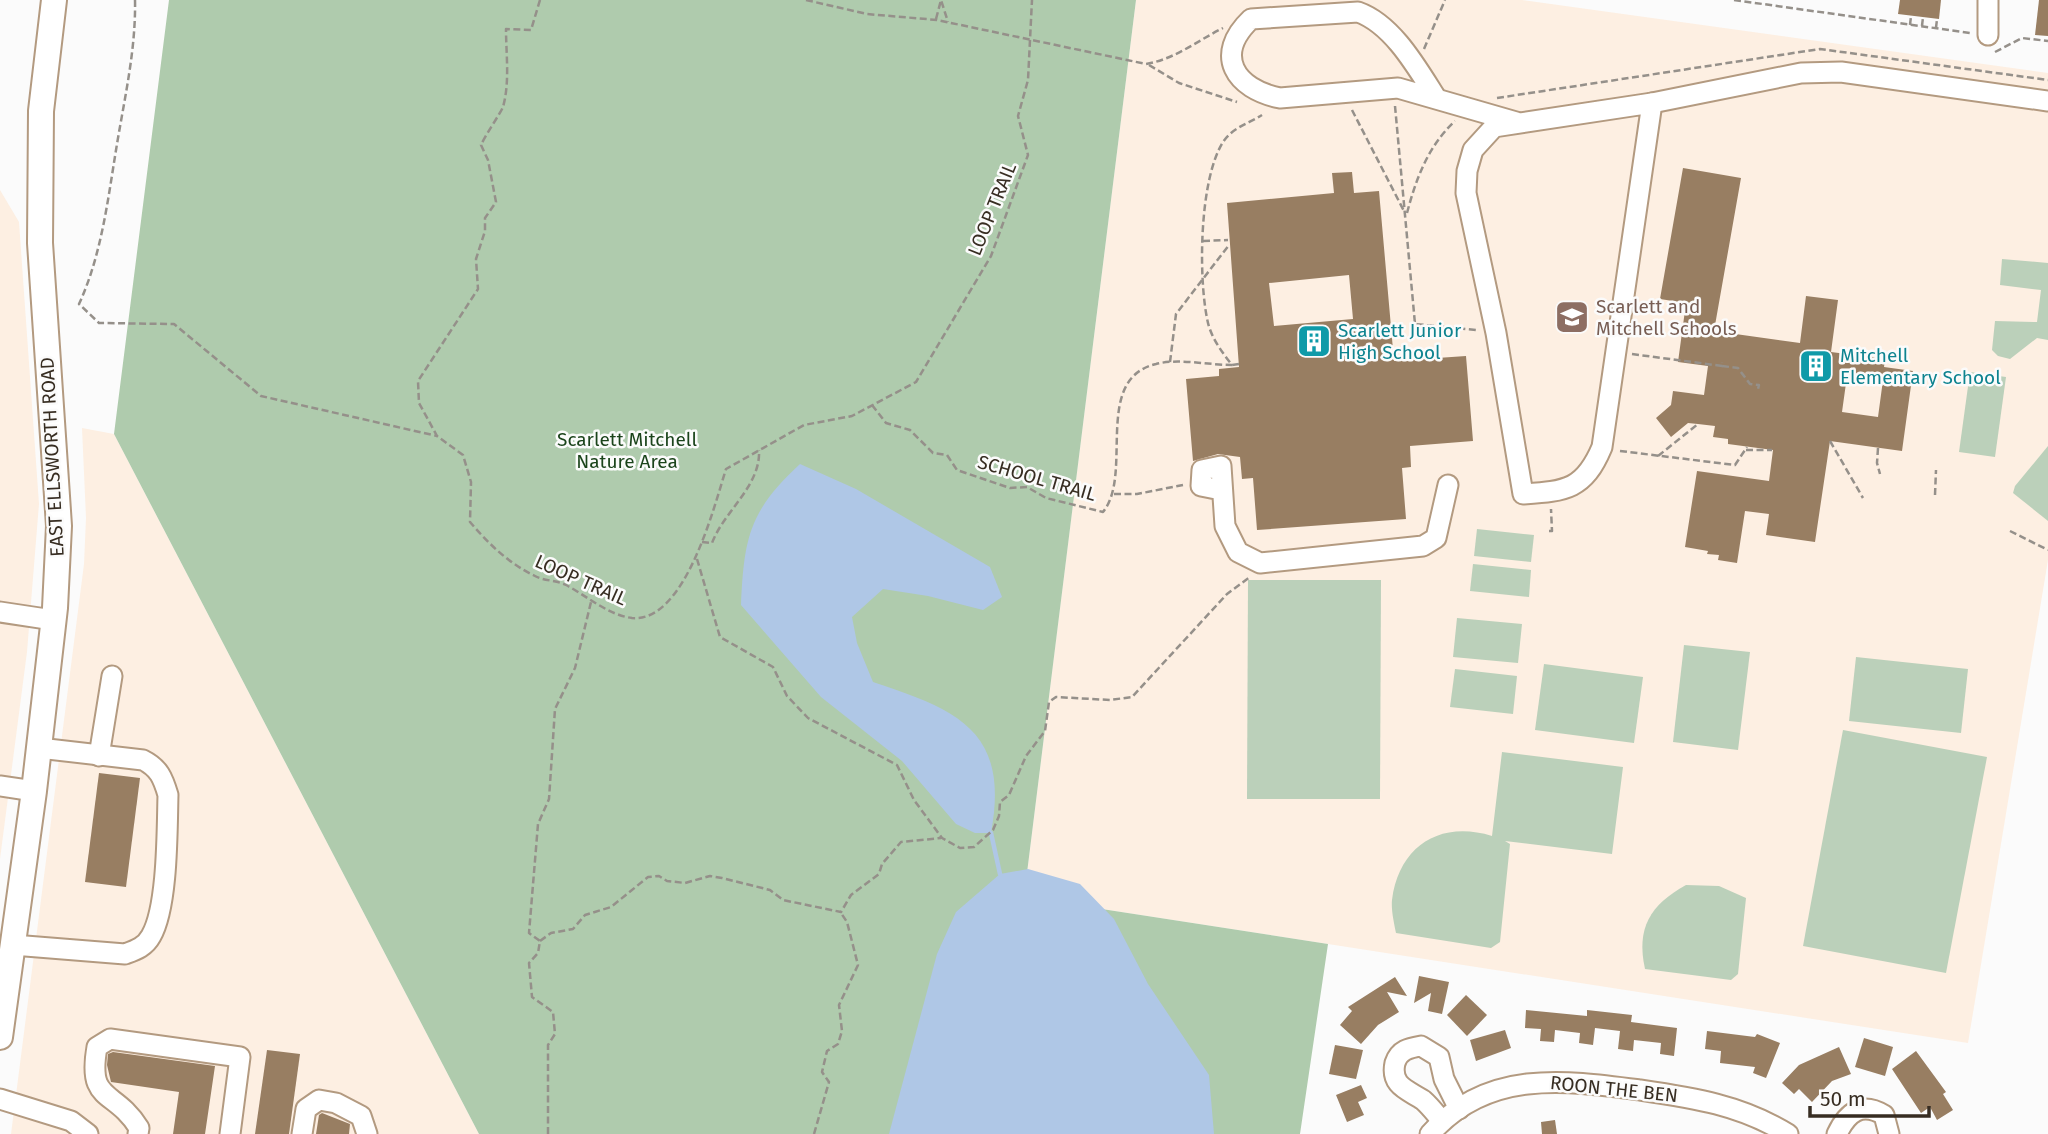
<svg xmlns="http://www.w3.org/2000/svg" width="2048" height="1134" font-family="'Fira Sans',sans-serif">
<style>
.built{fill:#fdefe2}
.green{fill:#bbd0ba}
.forest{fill:#afcbad}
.water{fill:#afc7e6}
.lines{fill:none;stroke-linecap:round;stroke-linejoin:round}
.stream{stroke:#afc7e6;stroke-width:4.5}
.building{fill:#987e62;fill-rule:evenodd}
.minor-casing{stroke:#b39a80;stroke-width:23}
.major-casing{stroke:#b39a80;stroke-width:28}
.path{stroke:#95908a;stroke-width:2.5;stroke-dasharray:7 3.5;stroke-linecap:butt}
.minor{stroke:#fff;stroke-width:19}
.major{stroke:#fff;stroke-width:24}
.labels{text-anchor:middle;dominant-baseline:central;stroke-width:5;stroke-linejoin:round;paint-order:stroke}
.street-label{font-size:19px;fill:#372d22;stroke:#fbfbfb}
.education-label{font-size:19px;fill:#785e54;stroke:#fbfbfb;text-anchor:start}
.culture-label{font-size:19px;fill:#0d838f;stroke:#fbfbfb;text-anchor:start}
.park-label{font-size:19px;fill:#1b441b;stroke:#fbfbfb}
</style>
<rect width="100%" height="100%" fill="#fbfbfb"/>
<!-- built -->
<g class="built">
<polygon points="1136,0 1522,0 2048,73 2048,560 1968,1043 1024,897"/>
<polygon points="0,190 19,222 39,504 27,652 0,859"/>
<polygon points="82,428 114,434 479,1134 11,1134 84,564 86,518"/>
</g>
<!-- green -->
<g class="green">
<polygon points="2002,259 2048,263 2048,340 2037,338 2010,359 1998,356 1992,350 1995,321 2037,322 2041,290 2000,285"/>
<polygon points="1970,372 2006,377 1995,457 1959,452"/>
<polygon points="2048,446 2048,521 2013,493 2015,486"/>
<polygon points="1477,529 1534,535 1531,562 1474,556"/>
<polygon points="1473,564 1531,570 1529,597 1470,591"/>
<polygon points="1248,580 1381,580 1380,799 1247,799"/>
<polygon points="1457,618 1522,624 1518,663 1453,657"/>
<polygon points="1684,645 1750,652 1738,750 1673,742"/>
<polygon points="1856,657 1968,669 1961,733 1849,721"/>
<polygon points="1544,664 1643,677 1634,743 1535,730"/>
<polygon points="1455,669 1517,676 1513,714 1450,707"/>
<polygon points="1843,730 1987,757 1946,973 1803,946"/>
<path d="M 1502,752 L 1623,767 L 1612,854 L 1505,841 L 1510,844 L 1500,942 L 1491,948 L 1396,933 C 1394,923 1391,910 1392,900 C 1399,846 1440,820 1492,836 Z"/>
<path d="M 1686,885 L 1719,886 L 1746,898 L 1738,974 L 1731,980 L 1645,969 C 1636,928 1650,905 1686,885 Z"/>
</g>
<!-- forest -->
<polygon class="forest" points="169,0 1136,0 1024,897 1328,944 1300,1134 479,1134 114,434"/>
<!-- water -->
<g class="water">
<path d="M 800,464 L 856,489 L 990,567 L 1002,597 L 983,610 L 928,596 L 883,589 L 852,617 L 857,643 L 873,682 C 958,710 1010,731 991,833 L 975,833 L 956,824 L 902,761 L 821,697 L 741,605 C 744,538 749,511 800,464 Z"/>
<polygon points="1028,869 1080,884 1114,919 1148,984 1209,1075 1214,1134 889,1134 937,954 956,912 1000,874"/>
</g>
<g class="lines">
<!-- stream -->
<polyline class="stream" points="991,833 1000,874"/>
</g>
<!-- building -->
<g class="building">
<polygon points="1900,0 1941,0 1939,19 1898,14"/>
<polygon points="2039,0 2048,0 2048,36 2035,35"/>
<path d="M 1683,168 L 1741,178 L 1714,331 L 1800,343 L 1806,296 L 1838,300 L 1831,352 L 1885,359 L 1884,367 L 1913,371 L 1902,451 L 1830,441 L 1815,542 L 1766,535 L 1769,514 L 1745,511 L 1737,563 L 1718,560 L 1719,555 L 1707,554 L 1708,551 L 1685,547 L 1697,471 L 1769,481 L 1773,450 L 1728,444 L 1728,439 L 1713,437 L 1715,426 L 1698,424 L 1688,423 L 1671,437 L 1656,418 L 1671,405 L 1673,391 L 1704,395 L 1708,366 L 1678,362 L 1686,303 L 1660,299 ZM 1847,376 L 1883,380 L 1878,417 L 1842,412 Z"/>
<path d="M 1352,172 L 1354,193 L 1379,191 L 1394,361 L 1466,356 L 1473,441 L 1410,446 L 1411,467 L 1402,468 L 1406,519 L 1257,530 L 1253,478 L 1242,479 L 1240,457 L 1218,454 L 1193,461 L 1186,379 L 1219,376 L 1219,369 L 1239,367 L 1227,203 L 1334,193 L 1332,173 ZM 1349,275 L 1353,319 L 1274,326 L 1269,283 Z"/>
<polygon points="99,773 140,778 126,887 85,882"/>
<polygon points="1419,976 1449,982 1442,1014 1428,1011 1431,993 1414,1003"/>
<polygon points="1395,977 1407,996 1387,992 1399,1012 1378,1025 1361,1044 1340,1025 1352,1011 1348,1007"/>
<polygon points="1466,995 1487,1015 1467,1036 1447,1015"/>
<polygon points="1526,1010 1587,1016 1587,1010 1632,1015 1631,1022 1677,1028 1674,1056 1660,1054 1661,1043 1634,1040 1633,1051 1618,1049 1620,1031 1595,1028 1593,1045 1579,1043 1580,1033 1555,1030 1554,1042 1540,1041 1541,1029 1525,1028"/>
<polygon points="1505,1030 1511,1048 1476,1061 1470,1040"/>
<polygon points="1707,1031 1755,1037 1757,1034 1780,1043 1766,1078 1753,1073 1755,1067 1720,1063 1721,1051 1705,1049"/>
<polygon points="1864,1038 1893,1047 1885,1076 1855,1067"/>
<polygon points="1335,1045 1363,1050 1356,1079 1329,1074"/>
<polygon points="1839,1047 1851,1074 1832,1081 1812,1102 1799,1089 1794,1094 1782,1083 1799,1065"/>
<polygon points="267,1050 300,1054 289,1134 255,1134"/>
<polygon points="1916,1051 1946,1092 1943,1094 1953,1110 1937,1120 1930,1107 1921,1113 1892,1069"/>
<polygon points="113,1052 215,1066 205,1134 173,1134 179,1092 111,1082 107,1065 108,1054"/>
<polygon points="1361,1085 1367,1098 1358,1102 1364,1115 1347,1122 1336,1095"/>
<polygon points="322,1113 350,1124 349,1134 316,1134 319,1115"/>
<polygon points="1555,1120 1557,1134 1542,1134 1541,1122"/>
</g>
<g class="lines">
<!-- minor casing -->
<g class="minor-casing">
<g id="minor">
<polyline points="1988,35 1988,0"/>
<path d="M 1435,96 C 1416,66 1392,24 1358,12 L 1251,19 C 1213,55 1235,89 1280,98 L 1398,88 L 1516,122"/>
<path d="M 1652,103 L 1602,447 C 1584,490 1566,491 1523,494 L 1496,333 L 1466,193 L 1467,171 L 1473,150 L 1494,127 Z"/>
<polyline points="1652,103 1801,73 1841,72 2048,101"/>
<polyline points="1221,490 1201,486 1202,470 1221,466 1225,526 1238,552 1260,563 1423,546 1436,538 1448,485"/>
<polyline points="0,612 53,620"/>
<polyline points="99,756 112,676"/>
<polyline points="0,786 34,791"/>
<path d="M 13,945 L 125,954 C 136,950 145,947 151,936 C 168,907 167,829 168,795 C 163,778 159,768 143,760 L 39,748"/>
<polyline points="0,1099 71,1121 88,1134"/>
<path d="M 1442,1121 C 1436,1114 1430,1106 1423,1100 C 1408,1090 1390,1086 1395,1063 C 1399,1050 1409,1048 1421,1046 L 1439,1057 L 1444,1079 L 1459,1109"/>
<path d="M 138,1134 L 139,1128 C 114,1088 87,1104 97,1047 L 110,1039 L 240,1057 L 230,1134"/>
<polyline points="302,1134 306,1109 319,1100 336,1103 361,1116 367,1134"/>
<path d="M 1430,1134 C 1487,1069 1565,1080 1640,1090 C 1694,1098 1741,1105 1788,1134"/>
<path d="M 1837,1134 C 1847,1113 1861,1101 1884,1115 L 1889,1134"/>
</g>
</g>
<!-- major casing -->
<g class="major-casing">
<polyline id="major" points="0,1037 34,791 55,608 59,526 40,243 41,111 54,0"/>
</g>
<!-- path -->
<g class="path">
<path d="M 135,0 C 136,48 125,96 117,144 C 108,198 102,254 79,304 L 99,323 L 174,324 L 261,396 L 437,436"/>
<path d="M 540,0 L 531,30 L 506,29 C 506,54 510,82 503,107 C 500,114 486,134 481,145 L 488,160 L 496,202 L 485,218 L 485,231 L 476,259 L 478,289 L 418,381 L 419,403 L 437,436 L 463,455 L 471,482 L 470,522 C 489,544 508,563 535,576 C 544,581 556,580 566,585 C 587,596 608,615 632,618 C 685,623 714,507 726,469 L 804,425 L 852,416 L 916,382 L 991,256 L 1028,155 L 1018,116 L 1028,80 L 1032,0"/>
<path d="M 806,0 L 867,14 L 937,20 L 1146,64 C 1175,59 1197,41 1223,28"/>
<polyline points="1734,0 1970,33"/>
<polyline points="936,19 941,0 948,22"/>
<polyline points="1910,25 1911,16"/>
<polyline points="1922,26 1923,17"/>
<polyline points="1936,28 1937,19"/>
<polyline points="1424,49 1445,0"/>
<polyline points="1995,52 2022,38 2048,41"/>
<polyline points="1149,65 1179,83 1237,102"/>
<polyline points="1497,98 1820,49 2048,80"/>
<polyline points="1395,106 1415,324 1476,330"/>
<polyline points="1352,110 1405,213"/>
<path d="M 1407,213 C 1416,179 1428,146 1455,121"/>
<polyline points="1203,241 1228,240"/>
<polyline points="1632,354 1722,366 1722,362"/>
<polyline points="1170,362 1176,314 1229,245"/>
<path d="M 1239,364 L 1232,365 C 1222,352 1212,339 1208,323 C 1198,280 1199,180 1223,142 C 1233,127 1248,124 1262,115"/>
<polyline points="1722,366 1738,368 1750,384 1759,385 1758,389"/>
<path d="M 872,405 L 886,423 L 910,430 L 933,453 L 947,455 L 957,470 L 1010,488 L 1027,487 L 1046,498 L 1103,512 C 1134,474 1092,379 1156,364 C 1179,358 1208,365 1232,365"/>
<polyline points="1830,441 1863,498"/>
<polyline points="1878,448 1877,463 1880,474"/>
<polyline points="1746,450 1772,450"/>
<polyline points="1620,451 1735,465 1747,447"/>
<polyline points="1658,456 1698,424"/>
<polyline points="1114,494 1137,494 1183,485"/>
<polyline points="1935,495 1936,470"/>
<polyline points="1549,531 1552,531 1551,509"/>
<polyline points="2010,531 2048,550"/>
<path d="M 702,542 L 712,543 C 724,511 761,486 759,450"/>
<polyline points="697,559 720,637 773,667 787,696 808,718 897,765 914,800 942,838 960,848 974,847 993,830 999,816 1000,802 1009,795 1026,756 1045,731 1049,702 1056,697 1110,700 1132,697 1227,594 1250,577"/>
<polyline points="540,941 551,933 573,929 585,915 611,907 648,877 659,876 667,881 685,883 710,876 722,878 770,890 783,900 841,912 851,895 879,874 882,864 901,842 941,838"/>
<polyline points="548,1134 548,1045 555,1034 553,1012 532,997 529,963 538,953 540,941 529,933 538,824 549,799 555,709 575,668 591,602"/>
<polyline points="814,1134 829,1082 822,1072 827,1051 838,1044 842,1031 839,1005 858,965 847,922 841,913"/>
</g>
<!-- minor -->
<use href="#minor" class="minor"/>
<!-- major -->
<use href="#major" class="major"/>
</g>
<!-- icons -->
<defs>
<g id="school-square" transform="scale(1.75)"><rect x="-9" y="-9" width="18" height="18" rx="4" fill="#8d6e63" stroke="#fbfbfb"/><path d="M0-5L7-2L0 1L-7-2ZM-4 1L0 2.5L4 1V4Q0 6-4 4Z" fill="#fff"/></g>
<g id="building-square" transform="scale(1.75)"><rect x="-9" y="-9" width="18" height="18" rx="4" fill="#0f9aa8" stroke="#fbfbfb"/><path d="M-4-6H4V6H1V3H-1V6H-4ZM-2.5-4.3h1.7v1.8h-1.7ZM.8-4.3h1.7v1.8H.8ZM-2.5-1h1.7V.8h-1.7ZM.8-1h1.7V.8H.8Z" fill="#fff"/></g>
</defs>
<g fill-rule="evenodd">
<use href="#school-square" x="1572" y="317"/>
<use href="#building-square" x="1314" y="341"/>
<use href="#building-square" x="1816" y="366"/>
</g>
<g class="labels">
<!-- street labels -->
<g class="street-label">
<text transform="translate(992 209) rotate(-68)">LOOP TRAIL</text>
<text transform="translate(52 457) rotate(-93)">EAST ELLSWORTH ROAD</text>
<text transform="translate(1037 478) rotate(16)">SCHOOL TRAIL</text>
<text transform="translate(581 580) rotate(24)">LOOP TRAIL</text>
<text transform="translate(1614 1089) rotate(6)">ROON THE BEN</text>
</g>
<!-- education labels -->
<g class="education-label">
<text x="1596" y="306">Scarlett and<tspan x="1596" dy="22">Mitchell Schools</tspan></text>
</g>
<!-- culture labels -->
<g class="culture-label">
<text x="1338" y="330">Scarlett Junior<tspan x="1338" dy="22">High School</tspan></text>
<text x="1840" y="355">Mitchell<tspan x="1840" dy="22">Elementary School</tspan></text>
</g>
<!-- park labels -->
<g class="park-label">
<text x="627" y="439">Scarlett Mitchell<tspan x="627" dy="22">Nature Area</tspan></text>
</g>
</g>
<!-- scale -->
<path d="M1810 1106v10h119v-10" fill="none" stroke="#372d22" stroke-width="3.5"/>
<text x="1820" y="1106" font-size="21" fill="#372d22" stroke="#fbfbfb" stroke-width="5" paint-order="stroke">50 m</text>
</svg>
